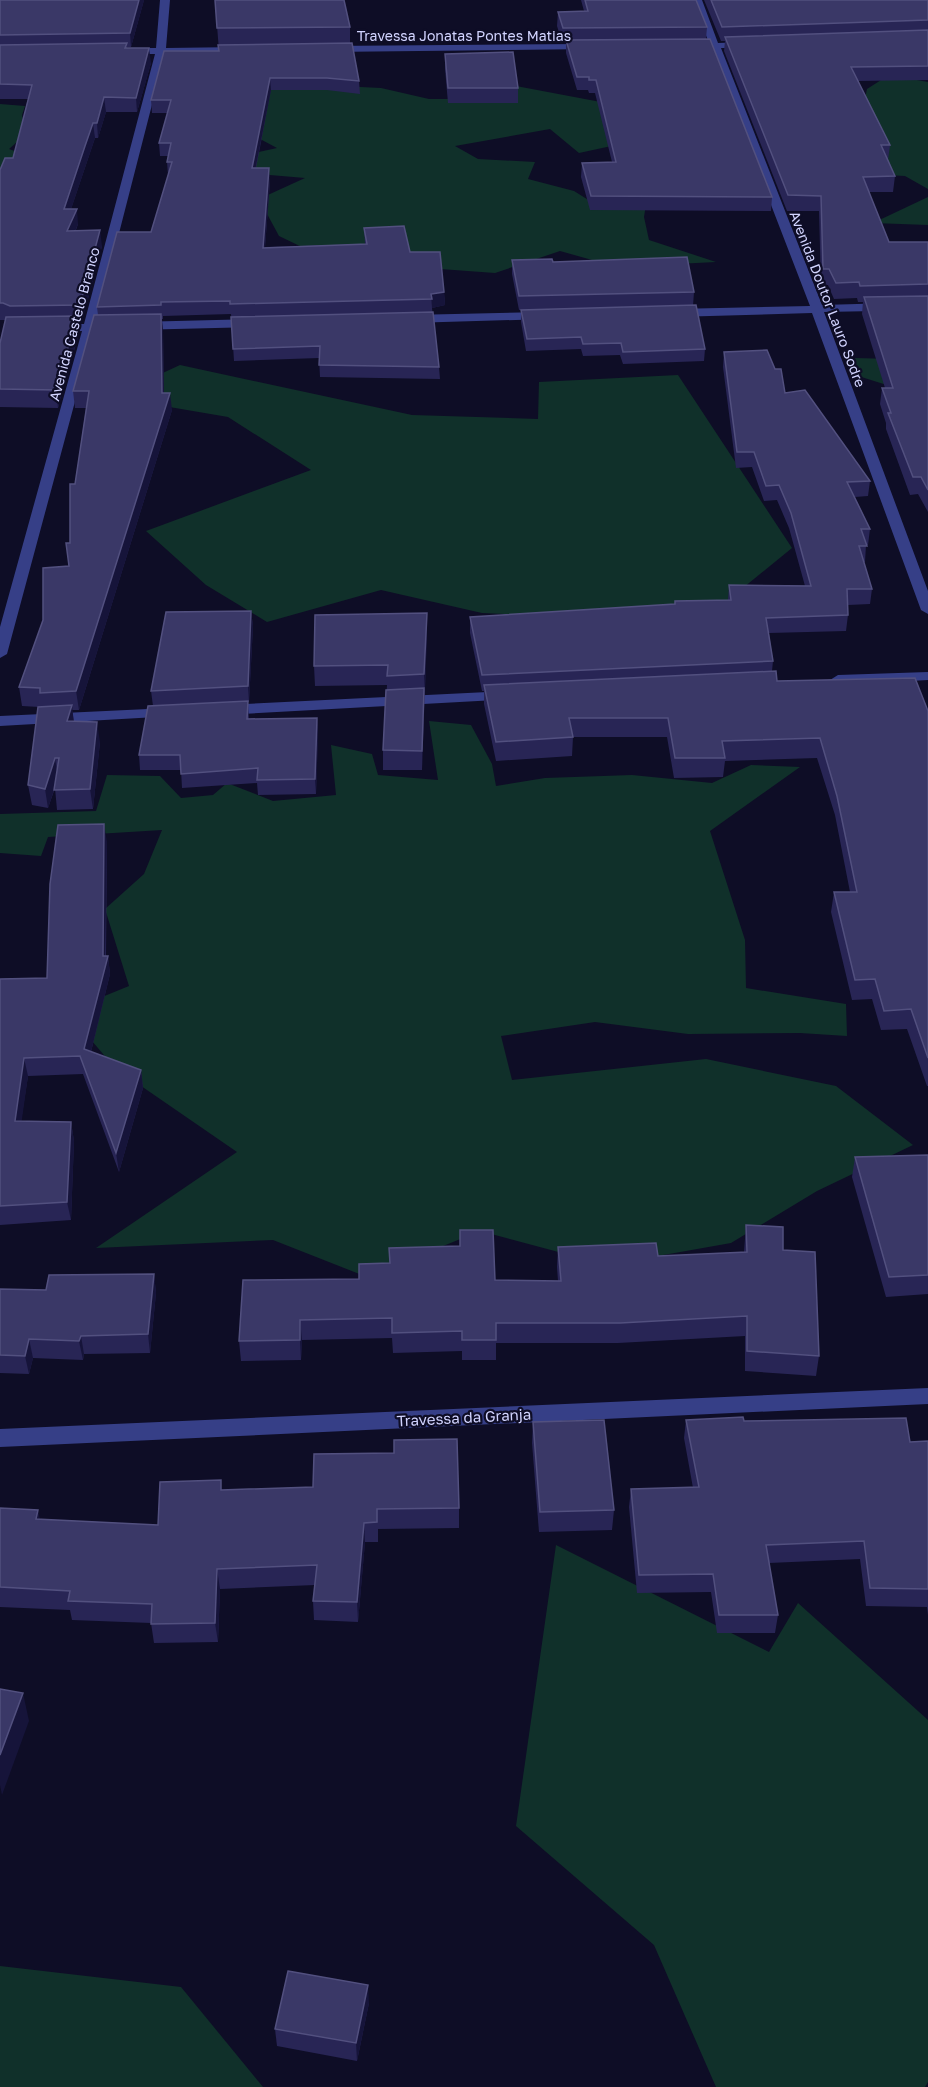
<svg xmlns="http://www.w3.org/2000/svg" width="928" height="2087" font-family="'Golos Text',sans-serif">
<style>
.green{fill:#10302a}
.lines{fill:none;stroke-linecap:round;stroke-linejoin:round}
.minor{fill:#363f87;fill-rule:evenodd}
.wall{fill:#282555}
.shaded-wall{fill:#16143a}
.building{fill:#3a3867;stroke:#52507f;stroke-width:1.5}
.labels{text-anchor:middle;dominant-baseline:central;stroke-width:4.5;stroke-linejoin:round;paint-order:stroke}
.far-street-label{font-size:14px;fill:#d2d4ff;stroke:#0e0d26}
.street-label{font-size:15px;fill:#d2d4ff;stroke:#0e0d26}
</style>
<rect width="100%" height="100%" fill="#0e0d26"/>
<!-- green -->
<g class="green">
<polygon points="889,75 928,82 928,189 905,176 867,174 864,104 867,89"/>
<polygon points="289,76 319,85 381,88 429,99 489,99 516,86 643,110 630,142 579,153 550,129 455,146 478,159 535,162 528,179 574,191 598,206 647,198 644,217 649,240 716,262 617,267 560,251 495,273 331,261 279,236 259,199 305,178 258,174 236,157 277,148 249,133 241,104"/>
<polygon points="0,104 25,106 22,115 26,134 9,149 48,163 0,173"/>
<polygon points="928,197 928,225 873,223"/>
<polygon points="855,358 928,360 893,387 852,374"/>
<polygon points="180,365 412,415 538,419 539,382 678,375 792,548 727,601 578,617 482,613 381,590 267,622 206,585 146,531 311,470 228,417 111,397"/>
<polygon points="429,721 471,725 492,764 496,786 545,778 632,775 712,783 751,765 800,767 710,831 745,940 746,988 846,1004 847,1036 800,1033 688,1034 595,1022 501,1036 512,1080 706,1059 836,1086 913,1145 817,1191 731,1243 607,1265 480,1231 367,1277 273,1240 96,1248 237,1152 115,1068 86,1034 80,1006 129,986 105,909 144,874 162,830 48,837 41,856 0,853 0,814 96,811 107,775 160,776 181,798 213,795 227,783 273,801 336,795 331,745 372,754 378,775 438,780"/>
<polygon points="556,1545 769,1652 798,1603 928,1720 928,2082 925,2087 716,2087 654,1945 516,1826"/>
<polygon points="0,1966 181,1987 263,2087 0,2087"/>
</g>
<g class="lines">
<!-- minor -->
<g class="minor">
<polygon points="160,0 170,0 166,48 241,47 246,50 241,53 165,54 96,323 256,319 262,323 256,327 94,331 7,654 0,658 0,627 82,331 56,332 50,328 56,324 84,324 155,54 125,54 120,51 125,48 156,48"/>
<polygon points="692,0 702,0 718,43 748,42 753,45 748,48 721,48 822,305 928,302 928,310 824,312 928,591 928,614 921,610 812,313 674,317 668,313 674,309 810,306 711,49 689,49 684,46 689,43 709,43"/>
<polygon points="589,44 592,45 592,49 329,52 324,49 329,46"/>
<polygon points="544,312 550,316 548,319 410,323 404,319 410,315"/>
<polygon points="928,672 928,680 838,685 830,680 838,675"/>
<polygon points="508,691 516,696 513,699 224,715 216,710 224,705"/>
<polygon points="169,708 174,710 177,713 174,716 0,726 0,716"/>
<polygon points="928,1388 928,1404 0,1447 0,1429"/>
</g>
</g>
<!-- wall -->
<g class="wall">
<polygon points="0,0 144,0 131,47 127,47 127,48 151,63 137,112 106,112 98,138 95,138 71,209 78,224 76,230 102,246 82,321 78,321 79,333 58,408 0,407 0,343 6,320 0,320 0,170 13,158 28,99 0,99"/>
<polygon points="215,0 350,27 350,43 359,81 360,94 327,90 271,90 256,168 270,181 265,247 365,244 364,228 410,252 444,292 445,305 432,308 439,367 440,379 320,377 319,358 234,361 231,314 163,316 163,319 162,319 163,331 164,393 172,410 79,710 72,710 74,721 100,742 93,809 57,810 55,788 48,808 32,805 28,785 39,707 22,706 19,687 69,566 70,543 75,484 86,408 75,408 73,391 98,315 97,307 151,232 168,175 167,162 168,156 160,156 159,143 168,113 152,113 151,100 219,51"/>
<polygon points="581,0 696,0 707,27 706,39 772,197 771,211 590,210 581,177 582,163 612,162 595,93 589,93 588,90 577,90 566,53 566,42 562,42 557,26 558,12 584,11"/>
<polygon points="704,0 928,0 928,80 858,81 890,145 888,160 895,176 893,192 869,192 889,242 928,242 928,512 918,494 910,495 886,429 886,423 880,404 882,388 885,388 862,314 863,302 858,302 857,298 834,299 828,285 821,285 819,211 787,211 724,51 725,41 721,41"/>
<polygon points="445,54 518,88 518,103 448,103 445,69"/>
<polygon points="512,260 553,262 694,292 693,306 705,349 704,361 623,364 620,355 583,356 581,349 526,351 521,322 521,310 519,310 512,274"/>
<polygon points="724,352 785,393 870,481 868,496 855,497 870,529 868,545 866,545 865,562 864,562 872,589 870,604 848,605 848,615 846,631 769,633 773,661 772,671 777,681 928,711 928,1086 927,1086 907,1029 881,1030 872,999 852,1000 831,912 834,892 850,892 835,815 817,758 725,761 723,777 674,778 667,737 573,737 572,756 496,761 484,704 484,691 482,691 470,633 470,617 675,605 675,601 728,600 729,585 805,586 789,528 777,500 764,501 752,467 736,468 723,367"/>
<polygon points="251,611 253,626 249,702 248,702 249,719 317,718 318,733 316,794 258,795 257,783 182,788 181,770 140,770 139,755 153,706 151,691"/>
<polygon points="427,632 422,770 383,770 383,750 387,685 315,686 314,666"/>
<polygon points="107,842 106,956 108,956 110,974 91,1052 141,1070 143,1088 119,1172 83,1074 28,1076 21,1121 71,1122 74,1141 71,1220 0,1225 0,979 47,978"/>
<polygon points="928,1155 928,1294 886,1297 852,1177 855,1157"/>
<polygon points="746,1225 783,1250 819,1356 816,1376 745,1371 745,1336 618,1343 496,1343 496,1360 462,1360 462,1351 393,1353 392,1338 302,1340 301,1360 241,1361 239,1341 243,1280 558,1281 557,1267 558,1247 658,1256 744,1252"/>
<polygon points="154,1274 156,1293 150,1353 84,1354 83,1360 33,1358 29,1374 0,1373 0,1289 46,1290"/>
<polygon points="686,1420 744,1421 910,1442 928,1441 928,1615 927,1607 866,1606 860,1559 769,1563 778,1615 775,1633 717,1633 711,1592 637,1593 629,1507 631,1489 693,1488 684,1438"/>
<polygon points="533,1422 614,1510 612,1530 539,1532 532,1443"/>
<polygon points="222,1490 459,1508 459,1528 378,1529 378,1542 365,1542 358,1622 314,1620 313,1601 315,1585 220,1589 218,1642 154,1643 151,1623 72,1620 70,1610 0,1607 0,1508 40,1519 158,1525"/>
<polygon points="369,2003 357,2061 277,2046 275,2029"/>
</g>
<!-- shaded-wall -->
<g class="shaded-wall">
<polygon points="139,0 144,0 131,47 130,33"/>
<polygon points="149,48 151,63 137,112 136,98"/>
<polygon points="270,78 271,90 253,181 252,168"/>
<polygon points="104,97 106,112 98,138 97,123"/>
<polygon points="93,123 95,138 66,224 64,209"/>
<polygon points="269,168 270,181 264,261 263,248"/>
<polygon points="77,209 78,224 69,246 67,231"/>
<polygon points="100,230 102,246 82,321 80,305"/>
<polygon points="444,292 445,305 432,308 431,294"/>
<polygon points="161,314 163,331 164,410 162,393"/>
<polygon points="77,316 79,333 58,408 56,390"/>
<polygon points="170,393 172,410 79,710 76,691"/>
<polygon points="251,611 253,626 249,702 248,686"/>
<polygon points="427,613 427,632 425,694 424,674"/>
<polygon points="424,688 424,707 422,770 422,751"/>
<polygon points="72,705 74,725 67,721"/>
<polygon points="317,718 318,733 316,794 315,779"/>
<polygon points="97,722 100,742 93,809 90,789"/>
<polygon points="55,758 58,778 48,808 45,789"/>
<polygon points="104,824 107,842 105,964 108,956 110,974 87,1068 84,1049 103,956"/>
<polygon points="24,1058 28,1076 19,1140 15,1121"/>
<polygon points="141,1070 143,1088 119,1172 116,1153"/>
<polygon points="71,1122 74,1141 71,1220 67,1202"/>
<polygon points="154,1274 156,1293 150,1353 148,1334"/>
<polygon points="300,1320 302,1340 301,1360 300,1340"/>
<polygon points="81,1336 84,1354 83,1360 79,1341"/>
<polygon points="29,1339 33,1358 29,1374 25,1356"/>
<polygon points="38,1510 42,1530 36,1519"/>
<polygon points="364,1523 365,1542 358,1622 357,1602"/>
<polygon points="217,1569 220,1589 218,1642 215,1623"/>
<polygon points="23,1693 29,1721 2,1795 0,1785 0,1755"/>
<polygon points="368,1985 369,2003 357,2061 356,2043"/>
</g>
<!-- building -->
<g class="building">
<polygon points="0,0 139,0 130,33 0,35"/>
<polygon points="215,0 344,0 350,27 217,28"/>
<polygon points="585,0 696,0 707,27 563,28 558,12 588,11"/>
<polygon points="711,0 928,0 928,20 722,27"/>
<polygon points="928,30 928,66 851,67 890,145 881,145 895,176 863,177 889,242 928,242 928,284 860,286 859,282 836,283 829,269 823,269 821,196 788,195 725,37"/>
<polygon points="710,39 772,197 591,196 582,163 616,162 596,80 589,80 589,77 577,77 566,40"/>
<polygon points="127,43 125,48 149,48 136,98 104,97 97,123 93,123 85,146 64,209 77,209 67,231 100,230 80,305 10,306 3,303 0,303 0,170 5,158 13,158 32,85 0,84 0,45"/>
<polygon points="352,43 359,81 327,78 270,78 252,168 269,168 263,248 367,244 364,228 404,226 410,252 440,252 444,292 431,294 432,299 230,304 230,301 161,302 161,305 97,307 117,232 151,232 172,162 167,162 171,143 159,143 171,100 151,100 164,51 219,51 218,45"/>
<polygon points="513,52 518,88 448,88 445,54"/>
<polygon points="687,257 694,292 519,296 512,260 552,259 553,262"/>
<polygon points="928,296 928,490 921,477 913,477 888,413 891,413 882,388 893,388 864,297"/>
<polygon points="696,305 705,349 623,352 621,343 583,344 581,337 527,339 521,310"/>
<polygon points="433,312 439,367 319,365 320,346 233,349 231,317"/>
<polygon points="161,314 162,393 170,393 76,691 40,693 40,688 19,687 43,620 43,568 69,566 66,543 70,543 70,484 75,484 89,391 73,391 94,315"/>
<polygon points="77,316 56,390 0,389 0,343 6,317"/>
<polygon points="767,350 775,369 781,369 785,393 805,390 870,481 847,482 870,529 861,529 867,546 859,546 872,589 847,589 848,615 766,618 773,661 482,675 470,617 675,604 675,601 731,600 729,585 811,586 791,513 779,485 766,486 754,452 737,452 724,352"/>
<polygon points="251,611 248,686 151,691 166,612"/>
<polygon points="427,613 424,674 387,676 388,665 314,666 315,615"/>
<polygon points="776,671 777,681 915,678 928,711 928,1058 911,1009 884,1011 875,979 855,980 834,892 857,892 837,796 820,738 722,741 725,758 675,758 668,718 569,718 573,737 496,742 484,685"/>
<polygon points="424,688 422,751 383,750 386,690"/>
<polygon points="248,701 247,719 317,718 315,779 257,780 258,768 181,774 180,755 139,755 148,706"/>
<polygon points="72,705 67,721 97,722 90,789 54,790 59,758 55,758 45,789 28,785 38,707"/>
<polygon points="104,824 103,956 108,956 84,1049 141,1070 116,1153 80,1056 24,1058 15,1121 71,1122 67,1202 0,1206 0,979 47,978 50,884 58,825"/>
<polygon points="928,1155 928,1275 889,1277 855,1157"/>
<polygon points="746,1225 783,1227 783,1250 815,1252 819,1356 747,1351 747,1316 620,1323 496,1323 496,1340 462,1340 462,1331 392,1333 392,1318 300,1320 300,1340 239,1341 243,1280 359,1279 359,1264 390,1263 389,1248 460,1246 460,1230 493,1230 495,1280 561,1281 558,1247 656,1243 658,1256 747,1252"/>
<polygon points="154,1274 148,1334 81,1336 79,1341 29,1339 25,1356 0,1355 0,1289 46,1290 49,1275"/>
<polygon points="743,1417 744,1421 906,1418 910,1442 928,1441 928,1589 870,1588 864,1541 766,1545 778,1615 719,1615 713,1574 639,1575 631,1489 699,1487 686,1420"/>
<polygon points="604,1420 614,1510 540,1512 533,1422"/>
<polygon points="457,1439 459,1508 377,1509 377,1522 364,1523 357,1602 313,1601 317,1565 217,1569 215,1623 151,1624 152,1604 68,1601 70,1591 0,1587 0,1508 38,1510 36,1519 158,1525 160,1482 221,1480 221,1490 313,1487 314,1454 394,1453 394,1440"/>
<polygon points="0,1689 23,1693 0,1755"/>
<polygon points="288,1971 368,1985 356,2043 275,2029"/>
</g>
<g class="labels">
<!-- far-street labels -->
<g class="far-street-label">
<text x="464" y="35">Travessa Jonatas Pontes Matias</text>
<text transform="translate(828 299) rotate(69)">Avenida Doutor Lauro Sodre</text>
<text transform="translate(74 324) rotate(-75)">Avenida Castelo Branco</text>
</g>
<!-- street labels -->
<g class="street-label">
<text transform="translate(464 1417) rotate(-3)">Travessa da Granja</text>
</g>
</g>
</svg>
